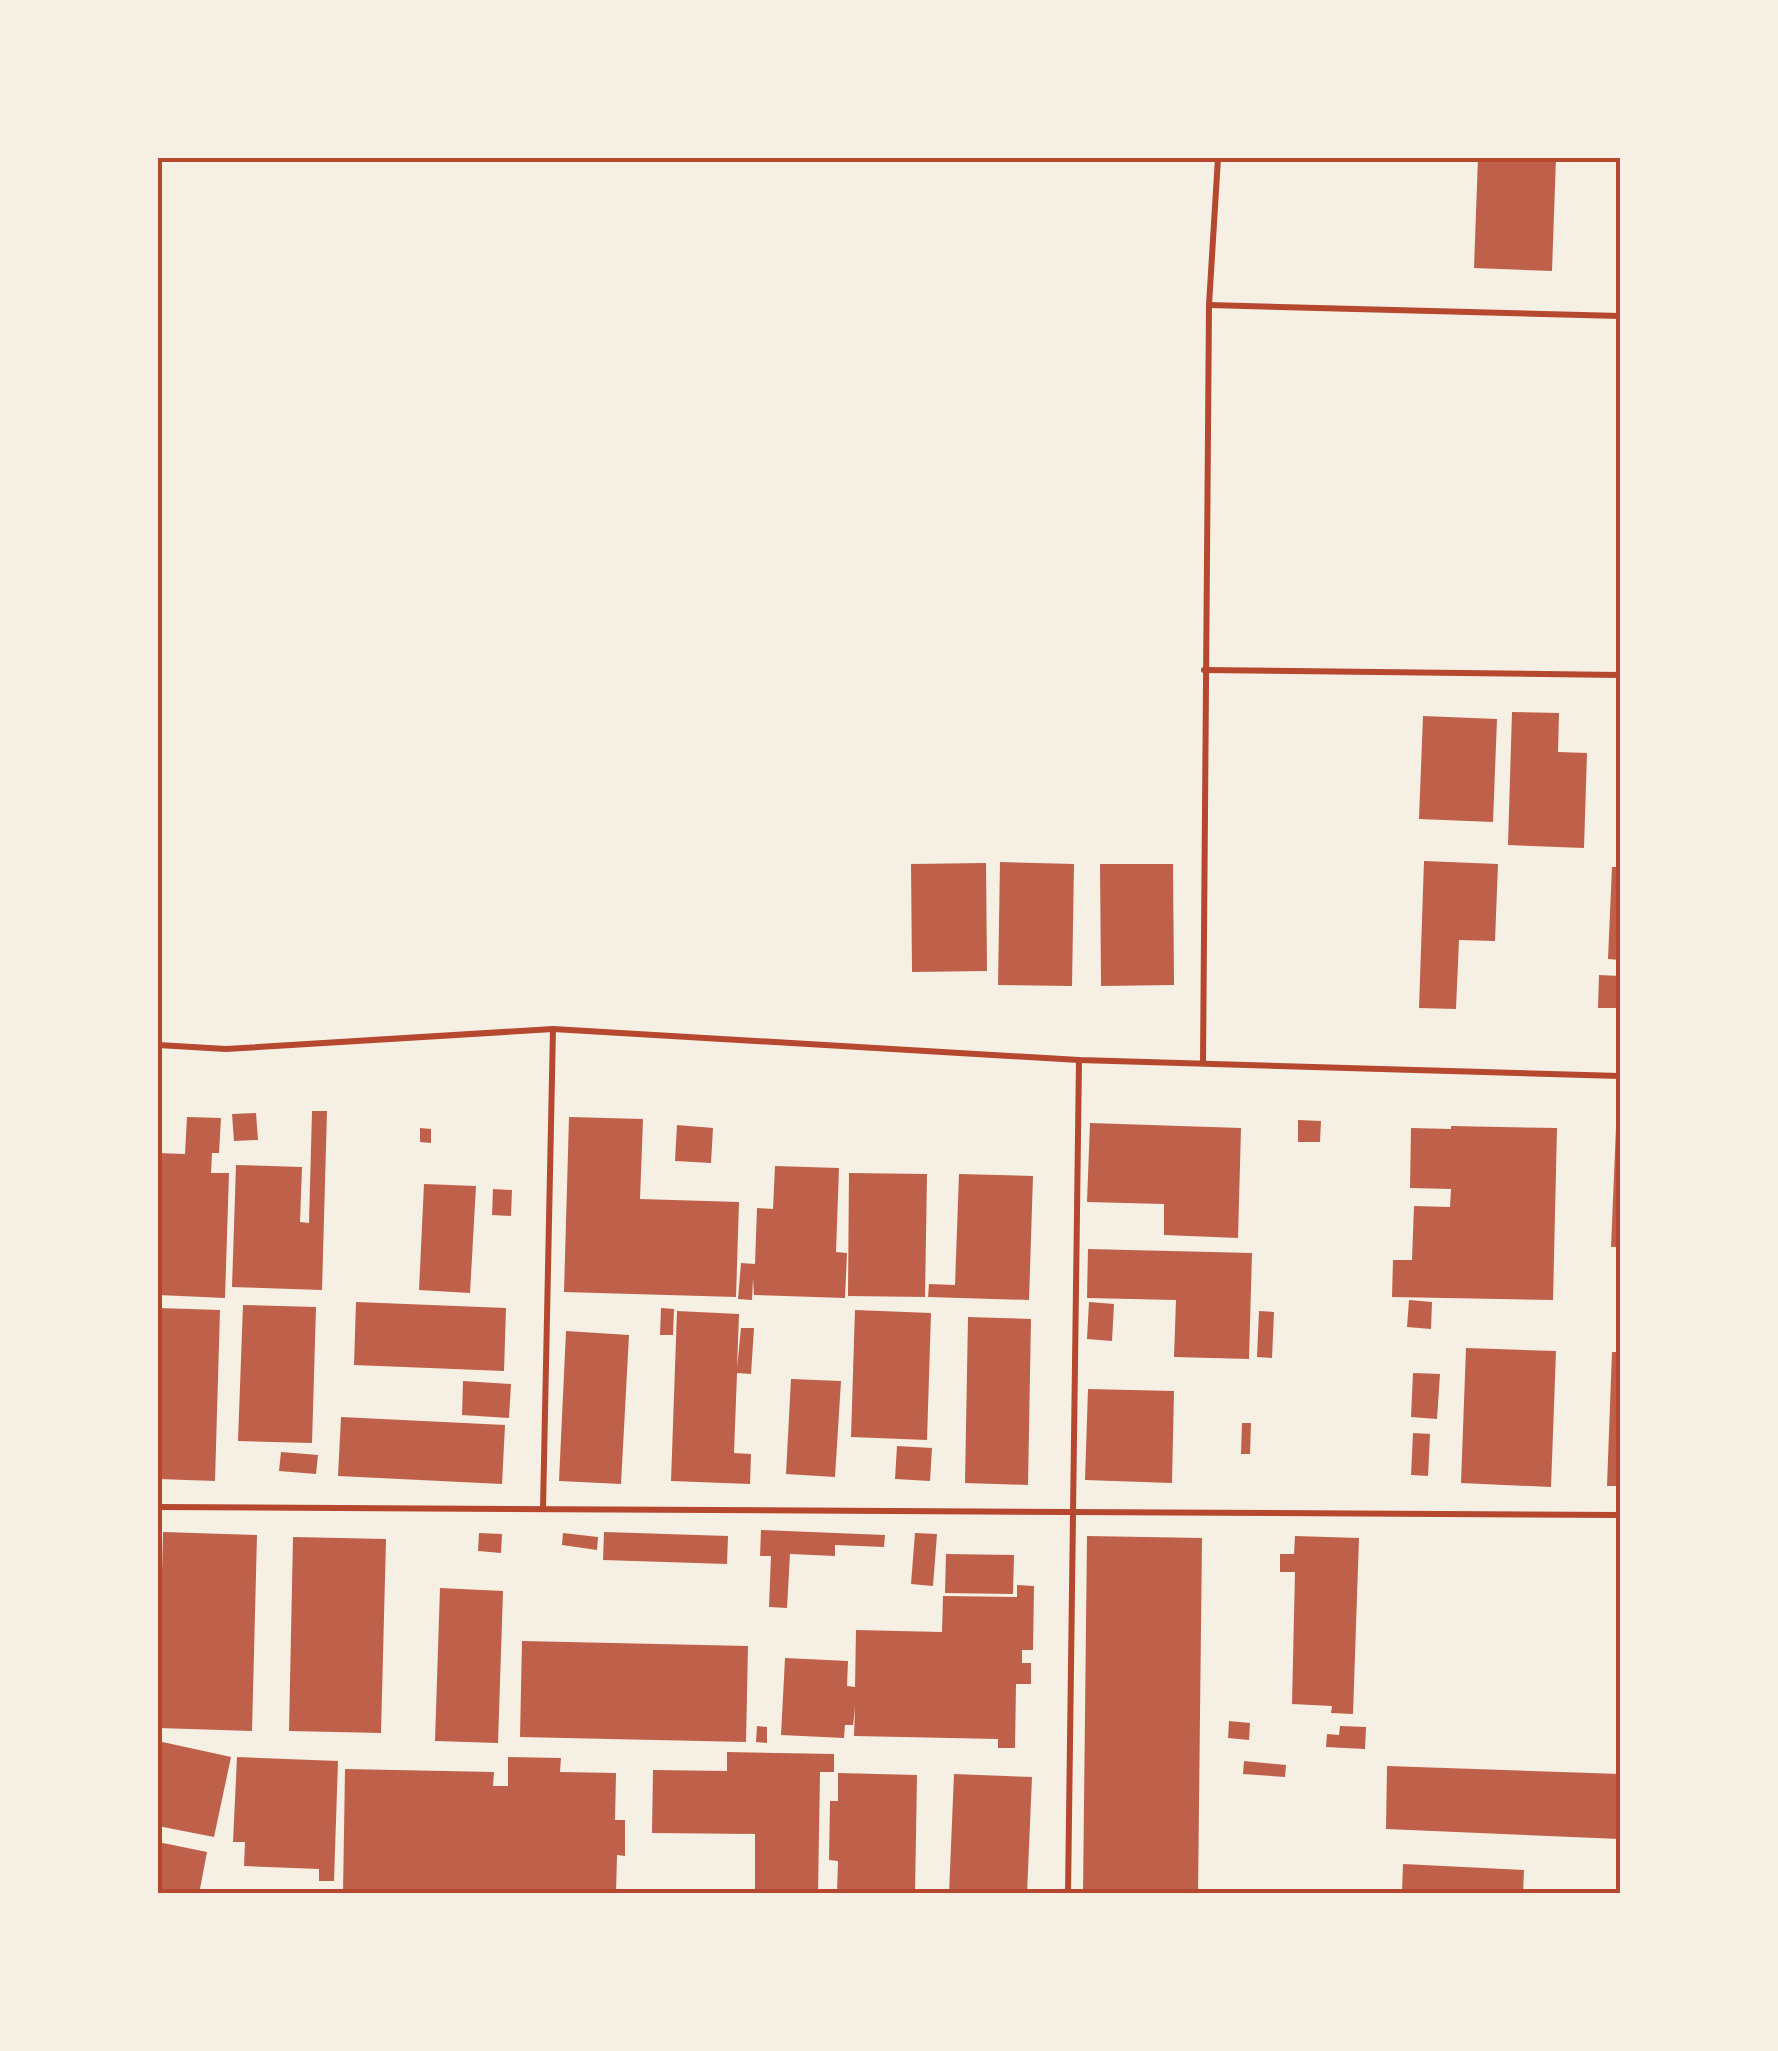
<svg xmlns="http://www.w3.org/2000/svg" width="1778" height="2051" font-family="Ubuntu,sans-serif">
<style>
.building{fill:#bf614a}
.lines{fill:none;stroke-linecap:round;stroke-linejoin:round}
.service{stroke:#b5482f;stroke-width:6}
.neatline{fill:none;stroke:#b5482f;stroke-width:4}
</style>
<rect width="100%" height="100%" fill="#f6efe4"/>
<!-- building -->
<g class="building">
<polygon points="1478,158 1556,158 1552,271 1474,268"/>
<polygon points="1512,712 1559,713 1558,752 1587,753 1584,848 1508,845"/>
<polygon points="1423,716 1497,719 1493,822 1419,819"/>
<polygon points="1424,861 1498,864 1495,941 1459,940 1456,1009 1419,1008"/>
<polygon points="1000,862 1074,864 1072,986 998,985"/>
<polygon points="986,863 987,971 912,972 911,864"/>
<polygon points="1100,864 1173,864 1174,985 1101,986"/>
<polygon points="1612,867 1620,867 1620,960 1608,959"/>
<polygon points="1599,975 1620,976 1620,1008 1598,1008"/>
<polygon points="312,1111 327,1111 322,1290 232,1287 236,1165 302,1167 300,1222 309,1223"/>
<polygon points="256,1113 258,1140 234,1141 232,1114"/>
<polygon points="187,1117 221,1118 219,1153 212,1153 211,1173 229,1173 225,1298 158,1295 158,1153 185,1154"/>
<polygon points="569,1117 643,1119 640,1199 739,1202 736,1297 564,1292"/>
<polygon points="1298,1120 1321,1121 1320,1142 1298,1142"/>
<polygon points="1090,1123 1241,1128 1238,1238 1164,1235 1164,1204 1087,1202"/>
<polygon points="677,1125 713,1128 711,1163 675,1161"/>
<polygon points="1451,1126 1557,1128 1553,1300 1392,1297 1393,1260 1412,1260 1414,1206 1450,1207 1451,1189 1410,1188 1411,1128 1451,1129"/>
<polygon points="1616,1127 1620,1127 1620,1247 1611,1247"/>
<polygon points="420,1128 431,1129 431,1143 420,1142"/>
<polygon points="775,1166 839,1168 836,1252 847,1253 845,1298 754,1295 753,1279 752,1300 738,1299 741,1263 755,1264 757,1208 773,1209"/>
<polygon points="849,1173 927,1174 925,1297 848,1296"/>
<polygon points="959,1174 1033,1176 1029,1300 928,1297 929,1284 955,1285"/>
<polygon points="424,1184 476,1186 470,1293 419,1290"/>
<polygon points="493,1189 512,1190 511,1216 492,1215"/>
<polygon points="1088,1249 1252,1253 1249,1359 1174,1357 1176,1300 1087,1298"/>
<polygon points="1409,1300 1432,1302 1431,1329 1407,1327"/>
<polygon points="356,1302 506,1308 504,1371 354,1365"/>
<polygon points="1089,1302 1114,1304 1112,1341 1087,1339"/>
<polygon points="243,1305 316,1307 312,1443 238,1441"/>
<polygon points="158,1308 220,1310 215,1481 158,1479"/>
<polygon points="661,1308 674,1309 673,1335 660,1335"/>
<polygon points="855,1310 931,1313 927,1440 851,1437"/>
<polygon points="677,1311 739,1314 737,1368 741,1328 754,1328 751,1374 737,1373 734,1453 751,1454 750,1484 671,1481"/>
<polygon points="1259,1311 1274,1312 1272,1358 1257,1357"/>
<polygon points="968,1317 1031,1319 1028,1485 965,1483"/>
<polygon points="566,1331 629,1335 621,1484 559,1481"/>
<polygon points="1466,1348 1556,1351 1551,1487 1461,1483"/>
<polygon points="1612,1352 1620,1352 1620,1486 1607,1486"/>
<polygon points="1413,1373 1440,1374 1437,1419 1411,1417"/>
<polygon points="791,1379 841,1381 835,1477 786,1474"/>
<polygon points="463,1381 511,1384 509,1418 462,1415"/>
<polygon points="1088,1389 1174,1391 1172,1483 1085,1480"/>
<polygon points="341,1417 505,1425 502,1484 338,1476"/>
<polygon points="1242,1423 1251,1423 1250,1454 1241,1454"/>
<polygon points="1413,1433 1430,1434 1428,1476 1411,1475"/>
<polygon points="897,1446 932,1448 930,1481 895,1479"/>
<polygon points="281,1452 318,1455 316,1474 279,1471"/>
<polygon points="761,1530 885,1535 884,1547 835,1545 835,1556 790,1554 787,1608 769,1607 771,1556 760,1556"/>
<polygon points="163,1532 257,1535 252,1731 158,1728"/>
<polygon points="604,1532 728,1536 727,1564 603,1560"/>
<polygon points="479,1533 502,1534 501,1553 478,1551"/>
<polygon points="563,1533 598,1537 597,1550 562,1545"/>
<polygon points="915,1533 937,1534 933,1586 911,1584"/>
<polygon points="1087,1536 1202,1538 1198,1894 1083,1894"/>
<polygon points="1295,1536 1359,1538 1353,1714 1331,1713 1332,1706 1292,1704 1295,1572 1280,1572 1280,1554 1294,1554"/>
<polygon points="293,1537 386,1539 381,1733 289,1731"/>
<polygon points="946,1554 1014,1555 1013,1594 945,1593"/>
<polygon points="1017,1585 1034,1586 1033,1650 1022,1650 1022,1663 1031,1663 1031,1684 1016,1684 1015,1748 998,1748 998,1739 854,1736 855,1707 853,1725 845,1725 844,1738 781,1735 785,1658 848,1661 847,1686 855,1687 856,1630 942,1632 943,1596 1017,1597"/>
<polygon points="440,1588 503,1591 498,1743 435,1741"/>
<polygon points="522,1641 748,1646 746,1742 520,1737"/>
<polygon points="1229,1721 1250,1723 1249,1740 1228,1738"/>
<polygon points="757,1726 767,1727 767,1743 756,1742"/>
<polygon points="1340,1726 1366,1727 1365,1749 1326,1747 1327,1734 1339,1735"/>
<polygon points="158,1741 231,1757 214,1837 158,1826"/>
<polygon points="727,1752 834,1754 834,1772 820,1772 818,1894 755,1894 755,1834 652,1833 653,1770 727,1771"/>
<polygon points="237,1757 338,1761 334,1881 319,1881 319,1869 244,1866 245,1842 233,1842"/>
<polygon points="508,1757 561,1758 560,1772 616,1773 615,1820 625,1820 625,1856 617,1855 616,1894 343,1894 345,1769 494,1772 493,1786 508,1786"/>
<polygon points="1244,1761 1286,1765 1285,1777 1243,1774"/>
<polygon points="1387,1766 1620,1774 1620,1839 1386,1829"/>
<polygon points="838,1773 917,1775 915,1894 837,1894 838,1861 829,1860 830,1801 838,1801"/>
<polygon points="954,1774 1032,1777 1027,1894 949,1894"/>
<polygon points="158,1842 207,1852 199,1894 158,1894"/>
<polygon points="1403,1864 1524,1870 1523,1894 1402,1894"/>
</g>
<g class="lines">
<!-- service -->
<g class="service">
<polyline points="1209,305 1620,316"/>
<polyline points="1204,670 1620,675"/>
<polyline points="158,1045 226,1049 553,1029 1079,1060 1620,1076"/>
<polyline points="1203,1063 1209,305 1218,158"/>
<polyline points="158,1507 1620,1515"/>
<polyline points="543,1509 553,1029"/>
<polyline points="1068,1894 1079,1060"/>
</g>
</g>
<!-- border -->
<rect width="1778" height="2051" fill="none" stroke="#f6efe4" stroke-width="320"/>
<rect x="160" y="160" width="1458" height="1731" class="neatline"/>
</svg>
